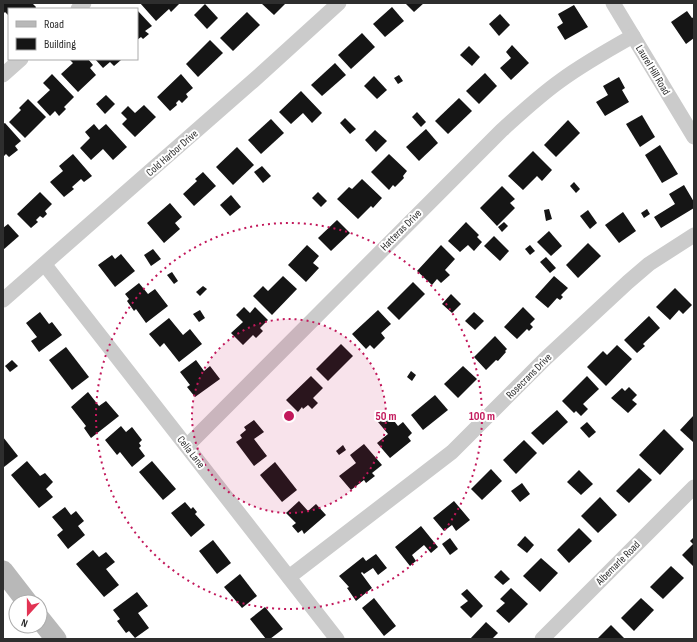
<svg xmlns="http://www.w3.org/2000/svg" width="697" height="642" font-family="'Sofia Sans Condensed',sans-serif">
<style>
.building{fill:#151515}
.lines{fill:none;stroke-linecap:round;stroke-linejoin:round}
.street{stroke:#cbcbcb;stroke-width:15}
.secondary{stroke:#b8b8b8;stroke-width:21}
.ring{fill:none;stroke:#c2185b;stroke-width:2;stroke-dasharray:2 4}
.labels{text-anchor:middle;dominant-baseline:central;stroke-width:4;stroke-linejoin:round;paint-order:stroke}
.street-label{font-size:11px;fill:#2e2e2e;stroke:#fff}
.centre{fill:#c2185b;stroke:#fff;stroke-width:2}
.ring-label{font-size:12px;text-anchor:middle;font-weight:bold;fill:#c2185b;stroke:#fff;stroke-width:4;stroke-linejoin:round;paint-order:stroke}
</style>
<rect width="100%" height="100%" fill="#fff"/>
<!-- building -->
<g class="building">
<polygon points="3,3 32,3 36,7 35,9 9,9 9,16 5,12 3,14"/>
<polygon points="140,3 180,3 171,12 169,9 156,21"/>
<polygon points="261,3 286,3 274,15"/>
<polygon points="405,3 424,3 414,12"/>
<polygon points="205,4 218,18 207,29 194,15"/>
<polygon points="574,5 588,27 565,40 557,27 563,23 558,14"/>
<polygon points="392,7 404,21 385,37 373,24"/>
<polygon points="137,10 152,26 145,31 149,34 143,39 141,37 137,40"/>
<polygon points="687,11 692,18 694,17 694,38 686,44 671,22"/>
<polygon points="247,12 260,25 233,51 220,38"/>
<polygon points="500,14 510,25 499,36 489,24"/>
<polygon points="362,33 375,47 351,69 338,55"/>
<polygon points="210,40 223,53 198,77 186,64"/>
<polygon points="512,45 529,63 511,80 500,68 511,58 506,52"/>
<polygon points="469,46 480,57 472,66 460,55"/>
<polygon points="71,59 88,59 93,65 90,68 96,75 78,92 61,74 73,63 70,60"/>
<polygon points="95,59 120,59 121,60 114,66 110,62 103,68"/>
<polygon points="335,63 346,75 322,96 311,85"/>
<polygon points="485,73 497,86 479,104 466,91"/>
<polygon points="52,74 74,97 64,107 66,109 59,116 55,111 50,116 37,102 50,90 43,83"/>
<polygon points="181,74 193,88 186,94 188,97 182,103 179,100 176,103 177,105 170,111 157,97"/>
<polygon points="399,75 403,81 398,84 394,78"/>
<polygon points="374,76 387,90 377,99 364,86"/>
<polygon points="619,77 625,88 622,90 629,102 605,116 596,102 608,95 603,86"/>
<polygon points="301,91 322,113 312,123 303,113 291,124 279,112"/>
<polygon points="106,95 115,104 105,114 96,104"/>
<polygon points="459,98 472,111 448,134 435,121"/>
<polygon points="28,99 46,117 25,138 9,122 21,110 19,108"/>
<polygon points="144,105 156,117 135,137 122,124 127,119 121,113 128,106 135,113"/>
<polygon points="417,112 426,122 421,127 412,117"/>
<polygon points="642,115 655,137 640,147 626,124"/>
<polygon points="345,118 356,129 350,134 340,123"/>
<polygon points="271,119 284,133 261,154 248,140"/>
<polygon points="568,120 580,133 556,157 544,145"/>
<polygon points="5,123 21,141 15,146 18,150 9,157 6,154 3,157 3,124"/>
<polygon points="94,124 99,130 106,124 127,147 113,160 103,149 91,160 80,148 90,138 85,132"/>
<polygon points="426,129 438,143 419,161 406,147"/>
<polygon points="375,130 387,141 376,152 365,140"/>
<polygon points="660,145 678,174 662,183 645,155"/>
<polygon points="237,147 254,165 233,185 216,167"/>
<polygon points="533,151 552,170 542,181 537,176 523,190 508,176"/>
<polygon points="73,154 92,176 84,182 81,179 72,187 74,189 64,197 50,182 63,171 59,166"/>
<polygon points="389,154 407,171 403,176 404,178 395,187 393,185 389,190 371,172"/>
<polygon points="262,166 271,176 263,183 254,172"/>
<polygon points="203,172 216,186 194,206 183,194 197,181 195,179"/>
<polygon points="362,179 382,198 373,208 371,206 358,219 337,199 349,187 352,189"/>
<polygon points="574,182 580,189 576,193 570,186"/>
<polygon points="684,185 694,202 694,208 661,228 654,217 675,204 669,194"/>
<polygon points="502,186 515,199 510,203 515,208 497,226 480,208"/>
<polygon points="40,192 52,204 45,211 47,214 43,218 40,216 36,220 38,222 31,228 17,214"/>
<polygon points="318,192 327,201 321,207 312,198"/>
<polygon points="231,195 241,207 230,216 220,205"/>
<polygon points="170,203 182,217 175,223 180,229 164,243 147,223"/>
<polygon points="549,209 552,219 546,221 544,210"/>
<polygon points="647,209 650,214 644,218 641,213"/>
<polygon points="588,210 597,223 590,229 580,216"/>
<polygon points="623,212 636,231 619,243 605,225"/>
<polygon points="337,220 350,233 331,251 318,238"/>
<polygon points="466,222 479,235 477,237 482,242 474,251 468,245 460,252 448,241"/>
<polygon points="504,222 508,226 502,232 498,227"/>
<polygon points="8,224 19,236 3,250 3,228"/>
<polygon points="549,231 562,246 551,256 537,242"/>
<polygon points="494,236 509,251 500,261 484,246"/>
<polygon points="588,243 601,256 578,278 566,265"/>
<polygon points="307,245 319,256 313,263 319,268 306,282 288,265"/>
<polygon points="441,245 455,259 445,270 450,275 441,283 437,279 432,285 417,271"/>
<polygon points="530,245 535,251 530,255 525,249"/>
<polygon points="153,249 161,259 151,266 144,255"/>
<polygon points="121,254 135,271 115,287 98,265 112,255 115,259"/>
<polygon points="546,257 556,268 550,273 540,262"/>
<polygon points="172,272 178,281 174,284 167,275"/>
<polygon points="283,276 297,289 272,315 253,296 263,286 268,291"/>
<polygon points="554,276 568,288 561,295 563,297 560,300 557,298 548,308 535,297"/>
<polygon points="413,282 425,294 399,320 387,308"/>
<polygon points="139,283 148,294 155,289 168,306 146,323 136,309 134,311 127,301 129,299 125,294"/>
<polygon points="203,286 207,289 200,296 196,292"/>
<polygon points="675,288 692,305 683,314 679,310 670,320 656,307"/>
<polygon points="451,294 461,304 452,313 442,304"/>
<polygon points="244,307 250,313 255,307 268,320 260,328 263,331 256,338 253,335 243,345 231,333 243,322 236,315"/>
<polygon points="523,307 535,319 530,324 533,327 529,331 527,329 517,339 504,327"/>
<polygon points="200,310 205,318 199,322 193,314"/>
<polygon points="378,310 391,324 381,333 385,338 374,349 370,345 366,349 352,334"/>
<polygon points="40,312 49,324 52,322 62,335 39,352 31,341 37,337 26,323"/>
<polygon points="474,312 484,321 475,330 465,321"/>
<polygon points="649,316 660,328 643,344 645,346 637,353 624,340"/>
<polygon points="169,318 183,335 190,329 202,344 179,362 164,343 160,347 149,334"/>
<polygon points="495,336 507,349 505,351 506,352 498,361 496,360 486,370 474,357"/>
<polygon points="341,344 353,356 328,381 316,369"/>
<polygon points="617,345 632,359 606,386 587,367 603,351 607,355"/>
<polygon points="66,347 89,377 72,390 49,360"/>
<polygon points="12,360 18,366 10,372 5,366"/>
<polygon points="196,360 204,371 210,366 220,379 195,397 187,387 190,385 180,372"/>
<polygon points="463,366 477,379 458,398 444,384"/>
<polygon points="411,371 416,375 412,381 407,377"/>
<polygon points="311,376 323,388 313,398 318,403 312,409 308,405 303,409 302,407 298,412 286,400"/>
<polygon points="587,376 599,389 583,404 588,409 581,416 576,411 574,413 562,401"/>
<polygon points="629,387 637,395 632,400 637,404 628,413 611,398 622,388 625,391"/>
<polygon points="88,392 99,406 106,401 119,416 91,438 84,428 86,426 71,407"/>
<polygon points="435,395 448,410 423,430 411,415"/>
<polygon points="557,410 568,422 543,445 531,433"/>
<polygon points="388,413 398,426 403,422 412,433 408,437 411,441 390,458 377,443 388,434 378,422"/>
<polygon points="694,415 694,441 693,442 680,430"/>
<polygon points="254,420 264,432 254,439 267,456 254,466 236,442 242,438 240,435 246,430 244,427"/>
<polygon points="587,422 596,432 589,438 580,428"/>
<polygon points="121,426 126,432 132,427 142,440 139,443 141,446 139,448 145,456 132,467 120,452 117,455 105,440"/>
<polygon points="664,429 684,449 660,475 639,455"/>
<polygon points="3,437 18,456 4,467 3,466"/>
<polygon points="524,440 537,453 516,474 503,460"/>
<polygon points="364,444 382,465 372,473 375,476 366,483 364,480 351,490 339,476 356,463 350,455"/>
<polygon points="343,445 346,450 339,455 336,451"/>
<polygon points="27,461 40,476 45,473 53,482 46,489 53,497 39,508 11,475"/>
<polygon points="152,461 176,489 163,500 139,472"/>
<polygon points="275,462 297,490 282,502 260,475"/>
<polygon points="639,468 652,480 629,503 616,491"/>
<polygon points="491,469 502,481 482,500 471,489"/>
<polygon points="579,470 593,484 581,495 567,482"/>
<polygon points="522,483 530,494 520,502 511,491"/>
<polygon points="600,497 617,515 598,533 581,516"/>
<polygon points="299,501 308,511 316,504 326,515 304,534 302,530 298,533 292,526 296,523 286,513"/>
<polygon points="454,501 470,520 456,531 452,525 444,531 433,518"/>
<polygon points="185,502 191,509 193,507 197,512 195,514 205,525 191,537 171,513"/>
<polygon points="65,507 71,515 76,511 84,521 78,526 85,535 68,549 57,535 63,530 52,517"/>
<polygon points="421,526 438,547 431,553 424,545 412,555 416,561 410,566 395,547"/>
<polygon points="579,528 592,541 569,563 557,550"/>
<polygon points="525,536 534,545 527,553 517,545"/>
<polygon points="694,537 694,567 682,555 693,544 690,541"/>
<polygon points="450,538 458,549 450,555 442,544"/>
<polygon points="213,540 231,563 217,574 199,551"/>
<polygon points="93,550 99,557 106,552 115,562 106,569 119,585 104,597 76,564"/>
<polygon points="376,554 387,568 378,575 373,568 364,574 362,572 361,573 372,588 356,601 347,588 349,587 339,576 363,557 366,561"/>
<polygon points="541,558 558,573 540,592 523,576"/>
<polygon points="671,566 684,578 663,599 650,587"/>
<polygon points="501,570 510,579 503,585 494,577"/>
<polygon points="240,574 257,596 242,608 224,587"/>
<polygon points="511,588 528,604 509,623 496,611 505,603 500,599"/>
<polygon points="467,589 483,606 471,618 460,607 468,601 461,594"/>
<polygon points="137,592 148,606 138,613 149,628 135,638 129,631 126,633 117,621 120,619 113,610"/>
<polygon points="374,598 396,626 384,636 362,608"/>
<polygon points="641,598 654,610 634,631 621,618"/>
<polygon points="265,607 283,629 270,639 266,639 250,619"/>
<polygon points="486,622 498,633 492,639 470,639"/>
<polygon points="611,625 624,638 597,639"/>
</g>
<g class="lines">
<!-- street -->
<g class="street">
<polyline points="613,3 694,137"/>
<polyline points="78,9 84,3"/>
<polyline points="3,75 21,59"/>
<polyline points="45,265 337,639"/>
<polyline points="3,300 253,81 339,3"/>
<path d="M 187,446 L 502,130 C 521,113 539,96 560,81 C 583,64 608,50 633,36"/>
<polyline points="289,577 452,452 545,359 628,282 649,264 694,235"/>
<polyline points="542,639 694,487"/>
</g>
<!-- secondary -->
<g class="secondary">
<polyline points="3,571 27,602"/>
<polyline points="40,619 56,639"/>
</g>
</g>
<!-- distance rings -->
<circle cx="289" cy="416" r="97" fill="#c2185b" fill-opacity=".12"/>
<g class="ring">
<circle cx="289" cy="416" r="97"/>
<circle cx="289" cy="416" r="193"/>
</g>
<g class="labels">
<!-- street labels -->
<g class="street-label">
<text transform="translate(653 70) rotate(59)">Laurel Hill Road</text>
<text transform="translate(172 153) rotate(-41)">Cold Harbor Drive</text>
<text transform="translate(401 230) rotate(-45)">Hatteras Drive</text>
<text transform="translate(529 376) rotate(-45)">Rosecrans Drive</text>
<text transform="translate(191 452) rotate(52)">Celia Lane</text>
<text transform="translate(618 563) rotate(-45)">Albemarle Road</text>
</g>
</g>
<circle cx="289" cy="416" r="6" class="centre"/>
<g class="ring-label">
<text x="386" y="420">50 m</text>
<text x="482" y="420">100 m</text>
</g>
<!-- border -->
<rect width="697" height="642" fill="none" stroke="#2e2e2e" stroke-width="8"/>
<!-- legend -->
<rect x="8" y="8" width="130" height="52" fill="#ffffff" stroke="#ababab"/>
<rect x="16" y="21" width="20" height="6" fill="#b8b8b8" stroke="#ababab"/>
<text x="44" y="28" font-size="12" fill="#2e2e2e">Road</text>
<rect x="16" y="38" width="20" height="12" fill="#151515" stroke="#ababab"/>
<text x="44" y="48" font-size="12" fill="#2e2e2e">Building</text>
<!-- north arrow -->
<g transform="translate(28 614) rotate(201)"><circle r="19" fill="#ffffff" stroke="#ababab"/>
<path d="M0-3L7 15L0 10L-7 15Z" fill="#e23353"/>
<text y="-6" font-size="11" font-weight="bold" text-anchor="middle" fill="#2e2e2e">N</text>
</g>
</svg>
